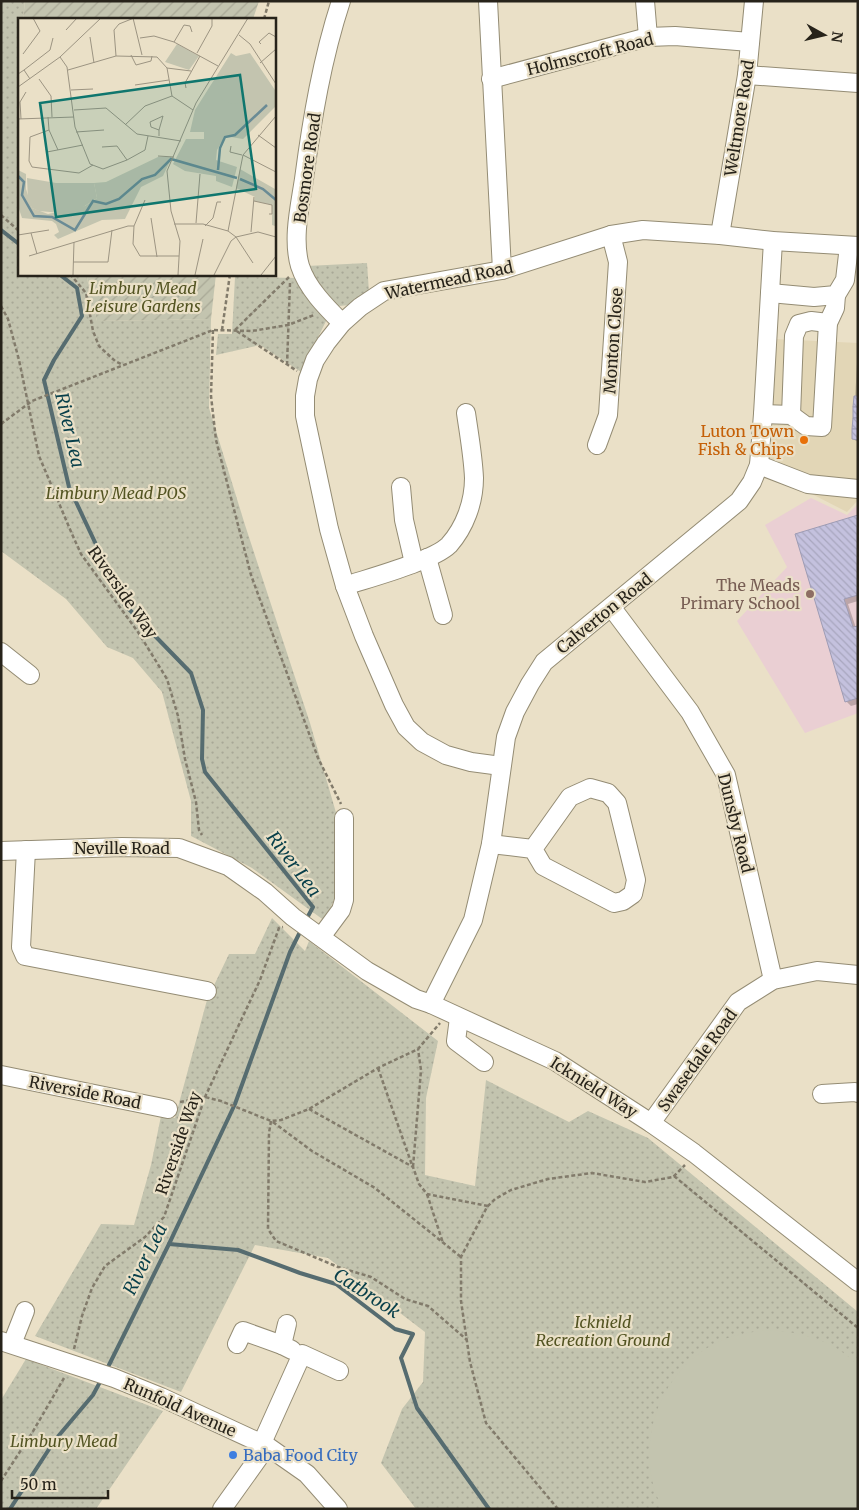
<svg xmlns="http://www.w3.org/2000/svg" width="859" height="1510" font-family="Merriweather,serif">
<style>
.built{fill:#e2d6b6}
.education{fill:#eacfd3}
.grass{fill:url(#grass-dots)}
.garden{fill:url(#garden-furrows)}
.pitch{fill:#c3c4af}
.shadow{fill:#0003}
.lines{fill:none;stroke-linecap:round;stroke-linejoin:round}
.stream{stroke:#566c70;stroke-width:4}
.building{fill:url(#building-back-hatch);stroke:#9e9cb4}
.minor-casing{stroke:#948c74;stroke-width:20}
.path{stroke:#827b6b;stroke-width:2.5;stroke-dasharray:4 2.5;stroke-linecap:butt}
.minor{stroke:#fff;stroke-width:18}
.food-dot{fill:#e8710a;stroke:#eae0c7;stroke-width:2}
.education-dot{fill:#8d6e63;stroke:#eae0c7;stroke-width:2}
.shop-dot{fill:#3f7fe0;stroke:#eae0c7;stroke-width:2}
.labels{text-anchor:middle;dominant-baseline:central;stroke-width:4.5;stroke-linejoin:round;paint-order:stroke}
.street-label{font-size:16px;fill:#27231a;stroke:#eae0c7}
.park-label{font-size:16px;font-style:italic;fill:#535422;stroke:#eae0c7}
.food-label{font-size:16px;fill:#c56008;stroke:#eae0c7;text-anchor:end}
.education-label{font-size:16px;fill:#785e54;stroke:#eae0c7;text-anchor:end}
.shop-label{font-size:16px;fill:#366cbe;stroke:#eae0c7;text-anchor:start}
.water-label{font-size:18px;font-style:italic;fill:#083f4a;stroke:#eae0c7}
.inset-river{fill:none;stroke:#6a8b95;stroke-width:2.5}
.inset-road{fill:none;stroke:#9c9482;stroke-width:1}
.view{fill:#0f766e;fill-opacity:0.15;stroke:#0f766e;stroke-width:2.5}
.inset-edge{fill:none;stroke:#27231a;stroke-width:2.5}
</style>
<defs>
<pattern id="grass-dots" width="8" height="8" patternUnits="userSpaceOnUse" patternTransform="scale(1.25)"><rect width="8" height="8" fill="#c3c4af"/><path d="M2 2h.1M6 6h.1" fill="none" stroke="#a8a896" stroke-width="1.8" stroke-linecap="round"/></pattern>
<pattern id="garden-furrows" width="10" height="10" patternUnits="userSpaceOnUse" patternTransform="scale(1.25)"><rect width="10" height="10" fill="#c3c4af"/><path d="M-1 1l2-2M0 10L10 0M9 11l2-2" fill="none" stroke="#a8a896"/></pattern>
<pattern id="building-back-hatch" width="6" height="6" patternUnits="userSpaceOnUse" patternTransform="scale(1.25)"><rect width="6" height="6" fill="#c4c1de"/><path d="M-1 5l2 2M0 0l6 6M5-1l2 2" fill="none" stroke="#a8a6be"/></pattern>
</defs>
<rect width="100%" height="100%" fill="#eae0c7"/>
<!-- built -->
<polygon class="built" points="774,339 858,343 858,500 847,512 765,470"/>
<!-- education -->
<polygon class="education" points="811,498 847,515 858,504 858,713 805,733 737,621 787,567 765,525"/>
<!-- grass -->
<g class="grass">
<polygon points="1,1 25,1 23,19 19,19 19,274 86,274 97,321 211,319 209,408 245,525 310,723 337,816 338,890 325,921 252,868 191,836 191,801 162,692 133,658 107,647 66,599 1,551"/>
<polygon points="367,263 369,292 351,305 338,306 318,287 307,266"/>
<polygon points="235,277 298,278 328,317 301,372 260,345 216,355 218,334 232,334"/>
<polygon points="272,918 305,951 309,941 438,1041 426,1098 425,1175 475,1186 486,1080 569,1122 588,1111 648,1138 858,1312 858,1509 416,1509 381,1463 402,1409 423,1382 425,1332 328,1258 255,1245 181,1392 35,1336 101,1224 134,1225 151,1165 161,1116 175,1118 207,1000 229,954 255,954"/>
<polygon points="26,1359 163,1411 96,1509 1,1509 1,1400"/>
</g>
<!-- garden -->
<g class="garden">
<polygon points="25,1 259,1 253,19 23,19"/>
<polygon points="86,274 216,274 211,319 97,321"/>
</g>
<!-- pitch -->
<path class="pitch" d="M 768,1330 C 801,1332 835,1340 858,1366 L 858,1509 L 663,1509 C 630,1449 659,1366 723,1340 C 737,1334 752,1332 768,1330 Z"/>
<!-- shadow -->
<g class="shadow">
<polygon points="858,343 858,442 853,439"/>
<polygon points="858,517 858,601 848,604 856,628 858,627 858,704 851,706 846,701 796,535"/>
</g>
<g class="lines">
<!-- stream -->
<g class="stream">
<polyline points="1,230 19,244"/>
<polyline points="59,274 77,288 82,316 54,360 44,380 69,487 124,604 191,673 203,710 202,759 205,772 313,907 306,920"/>
<polyline points="169,1244 238,1250 300,1273 336,1284 395,1329 413,1334 401,1358 417,1408 489,1509"/>
<polyline points="107,1369 169,1244 235,1104 290,952 302,928"/>
<polyline points="10,1509 55,1440 93,1395 101,1380"/>
</g>
</g>
<!-- building -->
<g class="building">
<polygon points="854,396 858,396 858,407 853,407"/>
<rect x="853" y="407" width="5" height="11"/>
<polygon points="853,418 858,418 858,429 852,429"/>
<polygon points="852,429 858,429 858,440 852,439"/>
<polygon points="858,515 858,595 844,599 853,627 858,626 858,698 845,702 795,534"/>
</g>
<g class="lines">
<!-- minor casing -->
<g class="minor-casing">
<g id="minor">
<path d="M 341,1 C 322,59 312,119 304,179 C 300,206 292,239 300,266 C 307,288 326,307 342,323"/>
<polyline points="488,1 502,270"/>
<polyline points="645,1 648,37"/>
<polyline points="747,75 858,83"/>
<polyline points="491,79 648,37 675,36 750,42"/>
<polyline points="720,235 747,75 754,1"/>
<polyline points="770,293 814,297 836,295 845,280 849,246"/>
<polyline points="763,414 791,415 806,426 822,427 828,323 835,308 836,295"/>
<polyline points="791,415 794,336 799,324 811,321 828,323"/>
<polyline points="597,445 608,415 618,262 611,235"/>
<polyline points="759,465 808,484 858,489"/>
<polyline points="401,487 404,520 414,563"/>
<polyline points="427,558 443,615"/>
<path d="M 345,586 C 369,578 433,561 449,545 C 465,527 474,502 474,478 C 473,456 469,434 466,413"/>
<polyline points="612,608 690,712 726,775 773,980"/>
<polyline points="1,652 30,675"/>
<polyline points="501,766 471,762 446,755 422,742 406,727 394,705 364,636 345,586 329,529 305,416 305,396 308,379 315,360 326,343 342,323 360,307 384,291 502,270 611,235 643,230 720,235 773,241 858,246"/>
<polyline points="491,844 533,849 570,797 590,788 608,793 617,803 636,880 633,894 623,901 614,903 543,866 533,849"/>
<polyline points="26,850 21,947 25,956 207,991"/>
<polyline points="1,851 122,847 179,848 228,866 265,892 293,917 367,971 416,999 431,1004 555,1061 651,1123 694,1153 858,1282"/>
<polyline points="321,937 341,910 344,900 344,818"/>
<polyline points="431,1004 473,920 491,844 506,737 515,712 530,684 544,662 739,501 752,482 759,465 763,414 773,241"/>
<polyline points="459,1018 456,1041 484,1062"/>
<polyline points="1,1075 168,1109"/>
<polyline points="822,1094 855,1092 858,1093"/>
<polyline points="651,1123 738,1002 773,980 817,971 858,975"/>
<polyline points="287,1324 282,1345 292,1350"/>
<polyline points="1,1341 114,1378 161,1397 267,1446 307,1474 338,1509"/>
<polyline points="12,1344 25,1311"/>
<polyline points="237,1344 243,1331 282,1345"/>
<polyline points="262,1443 302,1354 339,1371"/>
<polyline points="222,1509 267,1446"/>
</g>
</g>
<!-- path -->
<g class="path">
<polyline points="264,19 269,1"/>
<polyline points="1,215 19,231"/>
<polyline points="70,274 86,293 93,331 99,346 115,361 123,365"/>
<polyline points="289,277 235,330 297,371"/>
<polyline points="1,306 8,319 19,360 39,456 72,534 81,554 138,632 167,679 178,716 185,759 196,802 199,830 202,835"/>
<polyline points="213,330 211,396 216,440 251,575 318,758 341,804"/>
<polyline points="222,330 230,274"/>
<polyline points="287,365 290,283"/>
<polyline points="1,424 32,401 213,330 252,331 288,325 314,315"/>
<polyline points="378,1068 412,1165"/>
<polyline points="180,1102 205,1097 221,1101 271,1121 281,1120 309,1109 378,1068 418,1049 440,1023"/>
<polyline points="309,1109 413,1167 419,1184 427,1194 488,1206"/>
<polyline points="271,1121 269,1133 268,1229 276,1241 338,1267 371,1277 405,1299 428,1306 467,1340"/>
<polyline points="273,1122 312,1151 375,1188 461,1257"/>
<polyline points="413,1167 421,1070 418,1049"/>
<polyline points="674,1176 858,1328"/>
<polyline points="427,1194 443,1243"/>
<polyline points="74,1349 82,1316 92,1288 105,1266 145,1237 164,1217 205,1097 260,980 279,928 283,927"/>
<polyline points="1,1481 32,1433 64,1378"/>
<polyline points="558,1509 486,1423 470,1362 461,1301 461,1257 487,1207 495,1199 511,1190 548,1179 592,1173 645,1182 673,1177 685,1165"/>
</g>
<!-- minor -->
<use href="#minor" class="minor"/>
</g>
<!-- markers -->
<circle class="food-dot" cx="804" cy="440" r="5"/>
<circle class="education-dot" cx="810" cy="594" r="5"/>
<circle class="shop-dot" cx="233" cy="1455" r="5"/>
<g class="labels">
<!-- street labels -->
<g class="street-label">
<text transform="translate(590 54) rotate(-14)">Holmscroft Road</text>
<text transform="translate(739 118) rotate(-81)">Weltmore Road</text>
<text transform="translate(307 168) rotate(-82)">Bosmore Road</text>
<text transform="translate(449 280) rotate(-12)">Watermead Road</text>
<text transform="translate(613 341) rotate(-86)">Monton Close</text>
<text transform="translate(123 592) rotate(55)">Riverside Way</text>
<text transform="translate(604 613) rotate(-39)">Calverton Road</text>
<text transform="translate(736 823) rotate(76)">Dunsby Road</text>
<text x="122" y="848">Neville Road</text>
<text transform="translate(697 1060) rotate(-54)">Swasedale Road</text>
<text transform="translate(594 1087) rotate(32)">Icknield Way</text>
<text transform="translate(85 1092) rotate(11)">Riverside Road</text>
<text transform="translate(178 1143) rotate(-71)">Riverside Way</text>
<text transform="translate(180 1407) rotate(24)">Runfold Avenue</text>
</g>
<!-- park labels -->
<g class="park-label">
<text x="143" y="288">Limbury Mead<tspan x="143" dy="18">Leisure Gardens</tspan></text>
<text x="116" y="493">Limbury Mead POS</text>
<text x="603" y="1322">Icknield<tspan x="603" dy="18">Recreation Ground</tspan></text>
<text x="64" y="1441">Limbury Mead</text>
</g>
<!-- food labels -->
<g class="food-label">
<text x="794" y="431">Luton Town<tspan x="794" dy="18">Fish &amp; Chips</tspan></text>
</g>
<!-- education labels -->
<g class="education-label">
<text x="800" y="585">The Meads<tspan x="800" dy="18">Primary School</tspan></text>
</g>
<!-- shop labels -->
<g class="shop-label">
<text x="243" y="1455">Baba Food City</text>
</g>
<!-- water labels -->
<g class="water-label">
<text transform="translate(70 430) rotate(77)">River Lea</text>
<text transform="translate(294 864) rotate(53)">River Lea</text>
<text transform="translate(145 1259) rotate(-64)">River Lea</text>
<text transform="translate(367 1293) rotate(33)">Catbrook</text>
</g>
</g>
<!-- overview -->
<g transform="translate(18 18)">
<rect width="258" height="258" fill="#eae0c7"/>
<path d="M 159,26 L 181,38 L 171,52 L 147,44 ZM 213,35 L 218,38 L 232,35 L 257,72 L 257,89 L 225,121 L 207,118 L 199,132 L 198,142 L 219,149 L 214,169 L 198,163 L 198,158 L 167,153 L 155,146 L 168,121 L 186,121 L 186,114 L 172,114 L 177,92 ZM 140,139 L 154,139 L 145,158 L 123,169 L 107,201 L 84,202 L 40,221 L 36,217 L 41,214 L 38,206 L 34,203 L 4,200 L 0,188 L 0,152 L 8,156 L 8,171 L 14,190 L 30,196 L 67,188 L 79,180 L 76,165 L 88,164 ZM 222,151 L 257,171 L 257,208 L 254,207 L 254,187 L 236,183 L 237,179 L 218,170 Z" fill="#c3c4af"/>
<path d="M 9,160 L 38,165 L 76,165 L 79,180 L 62,191 L 43,195 L 21,193 L 14,190 L 10,182 Z" fill="#c3c4af"/>
<path d="M200 70a16 16 0 1 1 32 0a16 16 0 1 1-32 0Z" fill="#c3c4af"/>
<path class="inset-river" d="M 200,152 L 202,130 L 207,119 L 217,117 L 249,87M 0,158 L 6,164 L 4,177 L 16,198 L 34,199 L 57,212 L 75,183 L 88,186 L 101,181 L 124,161 L 137,157 L 153,141 L 219,160M 222,161 L 245,171 L 258,182"/>
<path class="inset-road" d="M 115,0 L 124,37M 48,12 L 59,0M 221,17 L 232,26 L 258,66M 72,19 L 76,45M 122,20 L 136,18 L 156,24 L 200,48M 156,24 L 166,7 L 172,8 L 174,14M 243,26 L 241,24 L 251,15 L 258,19M 179,35 L 194,8 L 194,0M 5,36 L 22,13 L 15,0M 113,37 L 118,47 L 133,43 L 134,38M 98,38 L 96,12 L 101,6 L 116,0M 42,39 L 49,49 L 57,109 L 72,146 L 85,151 L 109,142 L 127,132 L 130,118M 242,45 L 258,31M 149,50 L 173,53M 6,52 L 32,32 L 35,20M 50,52 L 98,38 L 139,39 L 149,50 L 154,78 L 175,92M 0,56 L 6,52 L 12,61M 21,61 L 33,78 L 34,99M 117,67 L 151,62M 0,69 L 42,39 L 83,0M 168,70 L 167,65 L 182,38M 53,72 L 75,71M 56,92 L 88,90 L 119,116 L 163,123M 30,99 L 31,112 L 40,132M 0,101 L 56,99M 3,101 L 2,84 L 8,74M 107,107 L 127,88 L 154,78M 31,112 L 12,119 L 11,143 L 14,149 L 61,155 L 75,147M 141,112 L 145,98 L 132,104 L 133,109 L 141,112 L 141,118M 58,114 L 86,112M 240,117 L 258,130M 213,128 L 212,134 L 224,137M 84,129 L 99,128 L 109,142M 28,131 L 29,134 L 65,127M 225,137 L 258,154M 140,138 L 156,139M 236,183 L 254,187 L 254,196 L 251,196M 133,200 L 139,239M 178,205 L 182,156M 156,206 L 185,206 L 210,213 L 218,219 L 240,214 L 258,219M 116,208 L 127,182M 187,208 L 195,200 L 199,184 L 203,184M 210,213 L 225,137 L 258,98M 233,214 L 236,179M 13,215 L 19,236M 0,217 L 31,212M 11,238 L 110,208 L 116,208 L 115,226 L 122,238 L 161,238M 55,244 L 90,244 L 94,212M 55,257 L 56,224M 160,257 L 162,223 L 153,193 L 149,153 L 178,85 L 230,0M 177,257 L 185,221M 196,257 L 213,223 L 218,219 L 235,245M 243,257 L 258,238"/>
<path class="view" d="M 222,57 L 238,171 L 38,199 L 22,85 Z"/>
<rect width="258" height="258" class="inset-edge"/>
</g>
<!-- border -->
<rect width="859" height="1510" fill="none" stroke="#27231a" stroke-width="5"/>
<!-- north arrow -->
<g transform="translate(824 35) rotate(98)" stroke="#eae0c7" stroke-width="4" paint-order="stroke">
<path d="M0-4L9 19L0 12L-9 19Z" fill="#27231a"/>
<text y="-8" font-size="14" font-weight="bold" text-anchor="middle" fill="#27231a">N</text>
</g>
<!-- scale -->
<path d="M12 1490v8h96v-8" fill="none" stroke="#27231a" stroke-width="2.5"/>
<text x="20" y="1490" font-size="15" fill="#27231a" stroke="#eae0c7" stroke-width="4" paint-order="stroke">50 m</text>
</svg>
